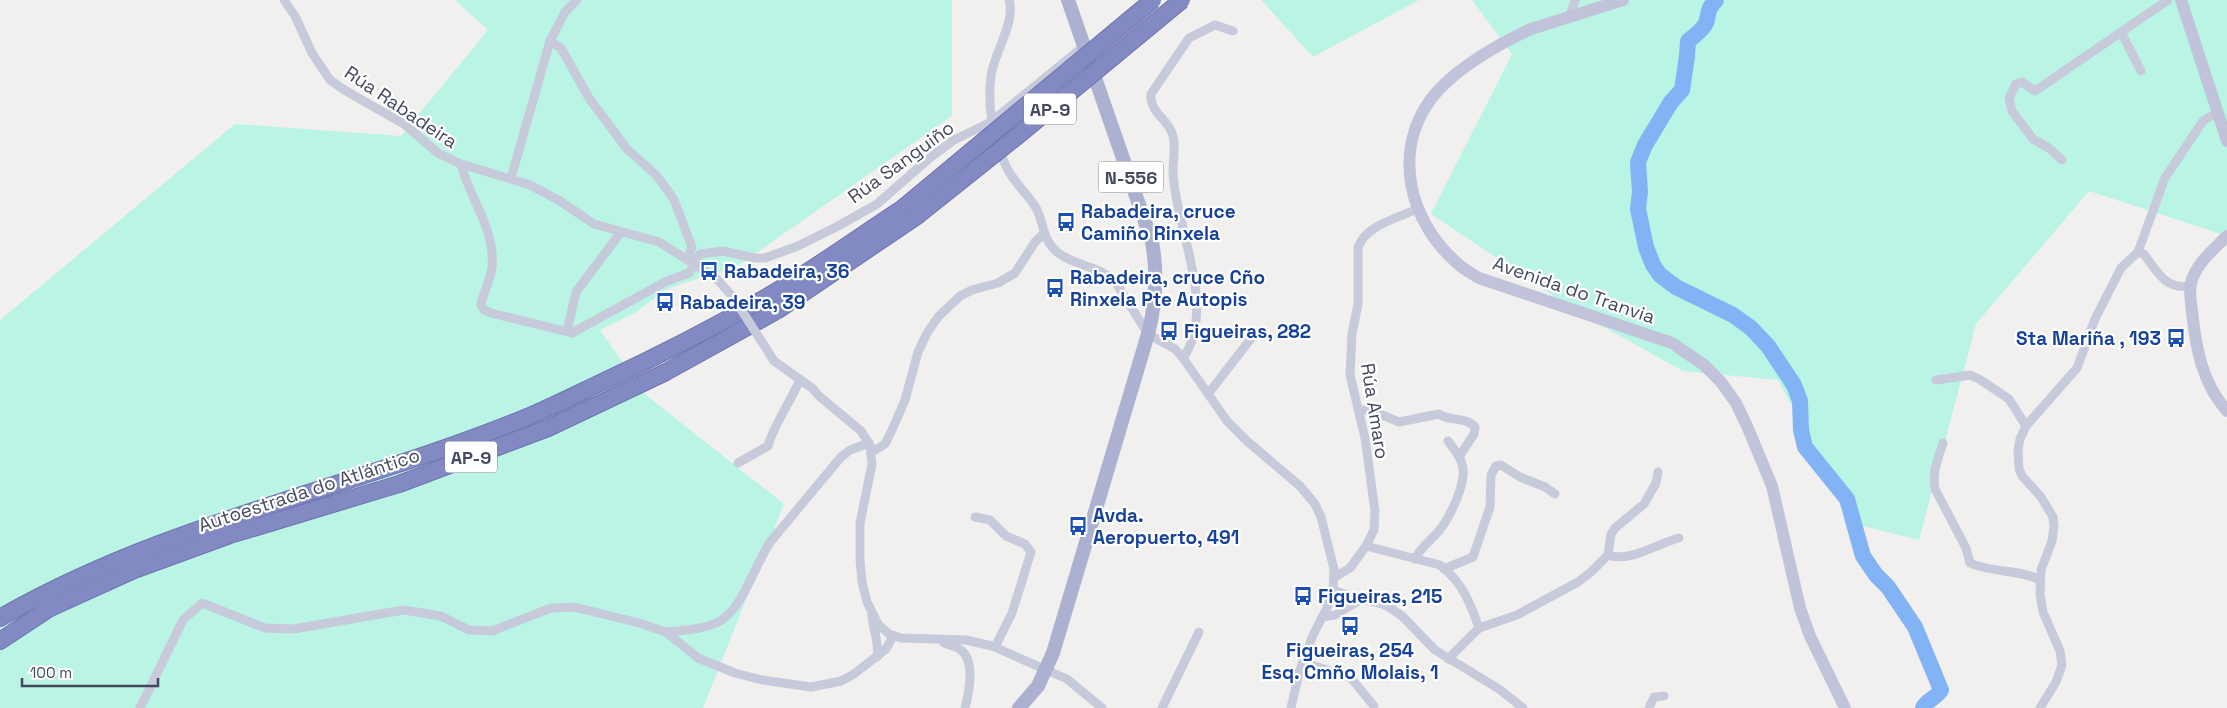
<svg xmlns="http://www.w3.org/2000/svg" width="2227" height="708" font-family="'Space Grotesk',sans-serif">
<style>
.green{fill:#b9f4e5}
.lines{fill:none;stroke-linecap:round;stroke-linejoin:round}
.river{stroke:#82b3f5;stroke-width:16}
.highway-casing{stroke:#6d74af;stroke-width:18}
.street{stroke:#c7cada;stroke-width:9}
.secondary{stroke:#c0c3da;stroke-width:12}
.primary{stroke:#acb1d1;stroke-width:14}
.highway{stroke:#8289c3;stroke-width:16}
.highway-bridge-casing{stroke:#6d74af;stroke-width:18;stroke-linecap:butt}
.street-bridge{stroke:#c7cada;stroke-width:9}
.highway-bridge{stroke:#8289c3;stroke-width:16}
.labels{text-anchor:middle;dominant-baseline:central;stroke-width:4.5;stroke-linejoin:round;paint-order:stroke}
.shield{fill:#fff;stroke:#7d808f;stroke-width:1}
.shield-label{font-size:18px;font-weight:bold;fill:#45495f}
.street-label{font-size:19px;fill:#45495f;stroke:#fff}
.transit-label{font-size:19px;font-weight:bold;fill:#164399;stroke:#fff;text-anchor:start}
</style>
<rect width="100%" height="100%" fill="#f2f0ef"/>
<!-- green -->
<g class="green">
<polygon points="455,0 952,0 952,116 739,265 667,289 635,313 600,330 646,395 784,504 703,708 0,708 0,320 235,124 401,136 488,30"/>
<polygon points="1261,0 1419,0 1313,57"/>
<polygon points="1472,0 2227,0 2227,236 2089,191 1976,324 1919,540 1855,524 1778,380 1683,371 1582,315 1431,214 1512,54"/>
</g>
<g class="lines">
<!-- river -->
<path class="river" d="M 1716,0 C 1706,11 1710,11 1706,23 C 1702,31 1695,35 1688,41 L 1687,56 L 1682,90 L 1671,102 L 1645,145 L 1638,162 L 1640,192 L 1638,209 L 1646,247 L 1653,265 L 1660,275 L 1676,287 L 1733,315 L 1751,328 L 1768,346 L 1794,385 L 1800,401 L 1801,430 L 1805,447 L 1847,499 L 1863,556 L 1876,575 L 1888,587 L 1915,627 L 1941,690 C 1937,698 1926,700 1923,708"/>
<!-- highway casing -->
<g class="highway-casing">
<g id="highway">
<path d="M 0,618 C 166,522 356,488 532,415 C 555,405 577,394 600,383 C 656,357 711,329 765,298 C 812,271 857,238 903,208"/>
<polyline points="0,641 50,608 134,570 230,535 399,484 548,428 666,372 778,310 917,216"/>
</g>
</g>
<!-- street -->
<g class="street">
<polyline points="284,0 295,16 312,53 330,80 346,91 404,124 438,153 461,164 530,185 560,201 594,224 659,242 715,277 733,297"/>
<path d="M 1009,0 C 1016,22 994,53 991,76 C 987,107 993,140 1007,168 C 1014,183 1028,194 1036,208 C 1045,224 1041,238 1057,252 C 1075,267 1098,264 1116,283 L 1148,334 L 1175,349 L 1183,358 L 1227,421 L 1247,441 L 1300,486 L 1315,504 L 1321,517 L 1334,569 L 1333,590 L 1327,608 L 1313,635 L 1299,673 L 1291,708"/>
<polyline points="1570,16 1575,0"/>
<polyline points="2121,32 2141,71"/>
<polyline points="550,41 561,48 589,98 627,149 656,175 668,191 674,200 692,247 687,259"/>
<polyline points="2062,160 2049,148 2033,139 2012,111 2009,98 2016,84 2022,82 2035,91 2168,0"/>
<path d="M 461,164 C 470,200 496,229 492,268 C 490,281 483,293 481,305 L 484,310 L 491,313 L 572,333 L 667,281 L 689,273 L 700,254 L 723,251 L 754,258 L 765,258 L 798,246 L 838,226 L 877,204 L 932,156 L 954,140 L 991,122 L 1084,46"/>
<polyline points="511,178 550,41 565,12 577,0"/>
<path d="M 2138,252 L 2144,254 C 2157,272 2166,290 2190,286"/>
<polyline points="567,331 576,292 621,232"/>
<polyline points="762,342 774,361 812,388 819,396 861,431 870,445 872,464 860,523 860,559 862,582 867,602 878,624 889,634 901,638 966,640 992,646 1067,679 1102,708"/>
<path d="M 1183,358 C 1215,313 1182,240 1175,190 C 1174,184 1173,177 1173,171 C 1173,159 1176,148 1173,136 C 1169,119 1149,113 1151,94 L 1189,38 L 1215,25 L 1233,31"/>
<polyline points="1936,380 1970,375 1979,379 2009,399 2026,426"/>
<polyline points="1208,394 1253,336"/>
<path d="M 1359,410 L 1370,410 L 1399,422 L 1439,414 C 1450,422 1465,416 1475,427 L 1474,434 L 1459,457"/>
<path d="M 1943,443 C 1938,459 1932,472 1935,489 L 1966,548 L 1970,563 C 1992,573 2019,569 2040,580"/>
<polyline points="872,452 885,444 892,430 905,400 918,352 927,333 938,317 960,296 972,290 998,283 1015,273 1035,242 1043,234"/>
<path d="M 738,463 L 768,446 C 775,422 791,402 800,379"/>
<polyline points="975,517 990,520 1006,536 1025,544 1031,552 1012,613 995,647"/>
<path d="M 1366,546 L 1440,565 C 1462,582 1470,602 1479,628"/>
<path d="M 1608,555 C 1629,563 1659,543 1679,538"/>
<path d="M 1415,559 C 1420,548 1430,541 1438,532 C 1449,519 1468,482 1462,464 C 1460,456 1453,448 1448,441"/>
<polyline points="1444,569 1473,557 1490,507 1491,475 1496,466 1501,465 1520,477 1545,487 1555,494"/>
<path d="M 1335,577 L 1350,568 L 1366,546 L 1374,530 L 1375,511 L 1365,438 L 1350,375 L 1352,334 L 1358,304 L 1358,248 C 1364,226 1398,218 1417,209"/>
<polyline points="1333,590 1353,597 1383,604 1392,609 1402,616 1435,650 1499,689 1523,708"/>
<path d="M 872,614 C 872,629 880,641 877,657"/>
<polyline points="1322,617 1335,615 1362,599"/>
<path d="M 666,632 C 683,630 700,630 716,623 C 742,613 755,563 771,541 L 841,457 L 850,450 L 869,443"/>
<path d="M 944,643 C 950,646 957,646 962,651 C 975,662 969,693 965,708"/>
<polyline points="1448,659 1479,628 1517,615 1578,582 1591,572 1608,555 1611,534 1615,528 1644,504 1656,483 1658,472"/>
<polyline points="1303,662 1351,678 1374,706"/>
<polyline points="140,708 183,620 202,603 265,628 293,629 404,610 441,616 469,630 492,631 551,608 574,607 639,623 666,632 698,658 735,673 762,680 811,687 841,681 854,674 886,649 893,636"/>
<polyline points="1162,708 1199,632"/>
<polyline points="1649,708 1654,697 1664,696"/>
<polyline points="2040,708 2056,682 2062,665 2060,651 2043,612 2040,594 2041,570 2052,541 2054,526 2053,517 2041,497 2022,476 2019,469 2018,450 2020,439 2026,426 2077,368 2095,319 2121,268 2138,252 2165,178 2203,121 2218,112"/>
</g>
<!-- secondary -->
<g class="secondary">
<path d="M 1623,0 L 1531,29 C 1498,44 1453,70 1431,99 C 1392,152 1409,221 1457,263 C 1463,269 1471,273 1479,278 L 1672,343 L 1704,365 L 1721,382 L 1736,403 L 1747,426 L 1772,486 L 1800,608 L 1810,636 L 1845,708"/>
<polyline points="2181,0 2227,141"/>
<path d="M 2227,236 C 2215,248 2199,261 2193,277 C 2188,288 2191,300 2192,312 C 2196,348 2202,383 2227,411"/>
</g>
<!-- primary -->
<path class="primary" d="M 1019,708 L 1038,686 L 1053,653 L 1148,334 C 1156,303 1158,274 1152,242 L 1068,0"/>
<!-- highway -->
<use href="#highway" class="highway"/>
<!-- highway-bridge casing -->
<g class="highway-bridge-casing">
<g id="highway-bridge">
<polyline points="903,208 1153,0"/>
<polyline points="917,216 1020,134 1182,0"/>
</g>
</g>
<!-- street-bridge -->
<polyline class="street-bridge" points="733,297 762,342"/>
<!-- highway-bridge -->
<use href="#highway-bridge" class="highway-bridge"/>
</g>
<!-- icons -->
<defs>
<g id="bus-bare" transform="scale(1.5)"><path d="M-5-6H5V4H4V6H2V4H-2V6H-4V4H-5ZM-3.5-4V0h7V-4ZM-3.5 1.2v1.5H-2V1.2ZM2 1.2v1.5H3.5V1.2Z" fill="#1a4fb4" stroke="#fff" stroke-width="2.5" paint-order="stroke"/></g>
</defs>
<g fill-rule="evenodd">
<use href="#bus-bare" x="1066" y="222"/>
<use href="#bus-bare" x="709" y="271"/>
<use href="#bus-bare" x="1055" y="288"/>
<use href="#bus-bare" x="665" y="302"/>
<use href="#bus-bare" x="1169" y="331"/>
<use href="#bus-bare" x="2176" y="338"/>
<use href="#bus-bare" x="1078" y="526"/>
<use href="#bus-bare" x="1303" y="596"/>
<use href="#bus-bare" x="1350" y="626"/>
</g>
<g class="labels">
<!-- shield labels -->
<g class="shield">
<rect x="1024" y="93.5" width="52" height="31" rx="4"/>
<rect x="1098.5" y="161.5" width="65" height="31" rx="4"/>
<rect x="445" y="441.5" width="52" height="31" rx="4"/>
</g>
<g class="shield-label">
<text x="1050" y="109">AP-9</text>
<text x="1131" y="177">N-556</text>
<text x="471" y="457">AP-9</text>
</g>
<!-- street labels -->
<g class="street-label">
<text transform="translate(401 107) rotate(34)">Rúa Rabadeira</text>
<text transform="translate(901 162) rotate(-36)">Rúa Sanguiño</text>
<text transform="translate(1574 290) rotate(19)">Avenida do Tranvia</text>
<text transform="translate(1375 411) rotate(81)">Rúa Amaro</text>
<text transform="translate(309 490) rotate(-18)">Autoestrada do Atlántico</text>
</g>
<!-- transit labels -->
<g class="transit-label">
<text x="1081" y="211">Rabadeira, cruce<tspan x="1081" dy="22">Camiño Rinxela</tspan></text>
<text x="724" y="271">Rabadeira, 36</text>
<text x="1070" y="277">Rabadeira, cruce Cño<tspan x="1070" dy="22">Rinxela Pte Autopis</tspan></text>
<text x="680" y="302">Rabadeira, 39</text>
<text x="1184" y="331">Figueiras, 282</text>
<text x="2161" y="338" text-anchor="end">Sta Mariña , 193</text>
<text x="1093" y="515">Avda.<tspan x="1093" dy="22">Aeropuerto, 491</tspan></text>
<text x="1318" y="596">Figueiras, 215</text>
<text x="1350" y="650" text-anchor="middle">Figueiras, 254<tspan x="1350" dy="22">Esq. Cmño Molais, 1</tspan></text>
</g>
</g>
<!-- scale -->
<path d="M22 678v8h136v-8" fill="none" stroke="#45495f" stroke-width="2.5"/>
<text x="30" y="678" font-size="15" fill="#45495f" stroke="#ffffff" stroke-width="4" paint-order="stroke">100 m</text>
</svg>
